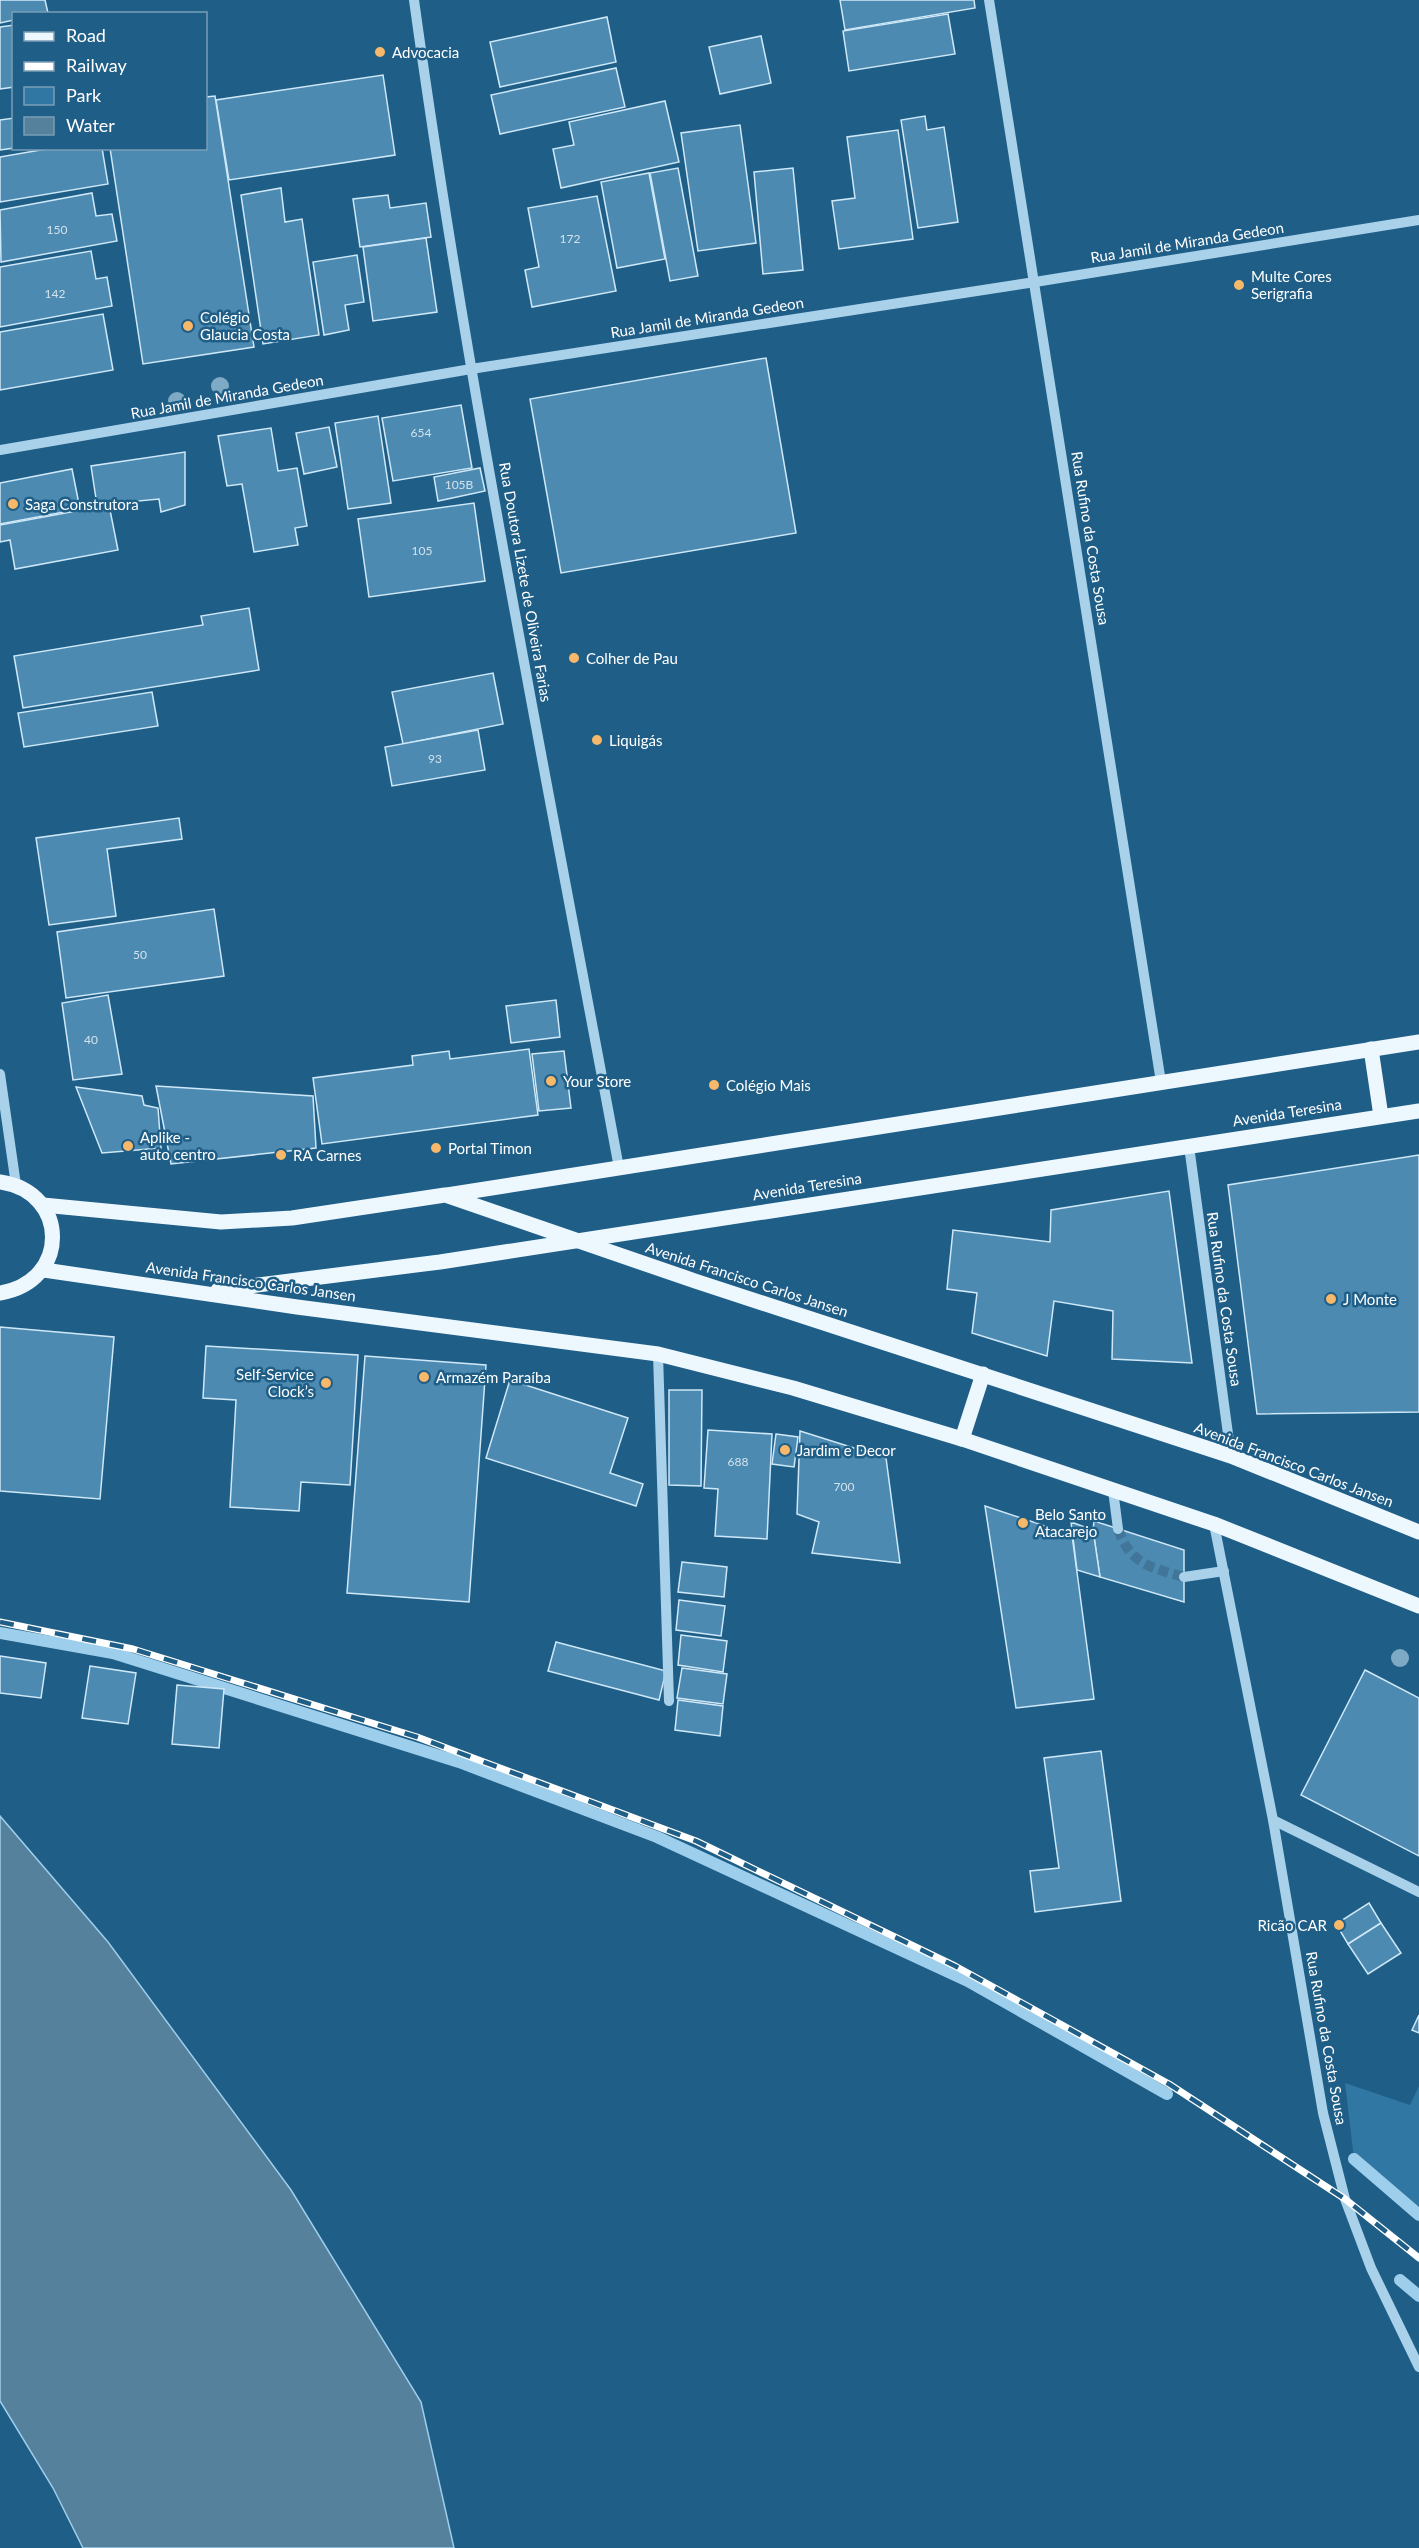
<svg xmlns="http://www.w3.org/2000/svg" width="1419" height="2548" font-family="Lato,sans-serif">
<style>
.green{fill:#3077a3}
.water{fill:#55819d;stroke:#9dceec;stroke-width:1.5}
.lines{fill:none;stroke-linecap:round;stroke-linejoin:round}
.stream{stroke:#9dceec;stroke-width:12}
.building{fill:#4c8ab1;stroke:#cee8f8;stroke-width:1.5}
.minor-tunnel{stroke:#417699;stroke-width:10;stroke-dasharray:10 5;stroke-linecap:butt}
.minor{stroke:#a9d1ea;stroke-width:10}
.major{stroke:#edf7fe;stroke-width:15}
.rail-casing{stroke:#fff;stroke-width:7}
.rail{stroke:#1f5e87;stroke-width:4.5;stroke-dasharray:14;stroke-linecap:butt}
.tree{fill:#7faac5}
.poi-dot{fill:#f8b869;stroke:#1f5e87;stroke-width:2}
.labels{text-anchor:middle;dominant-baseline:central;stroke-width:5;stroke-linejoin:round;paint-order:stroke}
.number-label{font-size:12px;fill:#d2e2ec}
.poi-label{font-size:15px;fill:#fff;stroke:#1f5e87;text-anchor:start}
.street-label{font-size:15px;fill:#fff;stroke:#1f5e87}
</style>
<rect width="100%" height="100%" fill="#1f5e87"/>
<!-- green -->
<polygon class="green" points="1345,2083 1410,2105 1419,2086 1419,2215 1354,2159"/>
<!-- water -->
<polygon class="water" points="0,1816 108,1942 291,2190 421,2402 454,2548 83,2548 53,2488 0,2401"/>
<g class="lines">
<!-- stream -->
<g class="stream">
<polyline points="0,1633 113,1653 459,1762 657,1837 968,1981 1167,2094"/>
<polyline points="1354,2159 1419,2215"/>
<polyline points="1400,2280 1419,2296"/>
</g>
</g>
<!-- building -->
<g class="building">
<polygon points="0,0 45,0 48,13 14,14 14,20 0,23"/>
<polygon points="840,0 974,0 975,8 845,30"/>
<polygon points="948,14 955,54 849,71 843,31"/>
<polygon points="607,17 616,62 500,87 490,42"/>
<polygon points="14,25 14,87 0,89 0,27"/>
<polygon points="761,36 771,83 720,94 709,47"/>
<polygon points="616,68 625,107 500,134 491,95"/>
<polygon points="383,75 395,155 229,180 216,100"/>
<polygon points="215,96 254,347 143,364 110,148 206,148 206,97"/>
<polygon points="665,101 679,162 561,188 553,149 574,145 569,122"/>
<polygon points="925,116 927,130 944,127 958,222 918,228 901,120"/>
<polygon points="14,118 14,148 0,150 0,120"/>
<polygon points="740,125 756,243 698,251 681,133"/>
<polygon points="898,130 913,239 839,249 832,201 855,198 847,137"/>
<polygon points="52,148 102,148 108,184 0,202 0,157"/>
<polygon points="678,168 698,276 670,281 650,173"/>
<polygon points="793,168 803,270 763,274 754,172"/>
<polygon points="649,173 665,259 617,268 601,182"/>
<polygon points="281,188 285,222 302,219 319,335 263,344 241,195"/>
<polygon points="92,193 96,216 112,214 117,241 1,262 0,210"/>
<polygon points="388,195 390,208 426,203 431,237 360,247 353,199"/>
<polygon points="597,196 616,291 532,307 525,270 539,267 528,208"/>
<polygon points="426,238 437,312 373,321 363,247"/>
<polygon points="91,251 96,279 107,277 112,306 0,327 0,267"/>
<polygon points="357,255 364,302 345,305 349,330 324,335 313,262"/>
<polygon points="103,314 113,370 0,390 0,332"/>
<polygon points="766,358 796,533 561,573 530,399"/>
<polygon points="461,405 472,468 393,481 382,418"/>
<polygon points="378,416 391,503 348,509 335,423"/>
<polygon points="329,427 337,467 304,474 296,433"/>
<polygon points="271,428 278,471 297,468 307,526 295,528 298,545 254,552 242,484 227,486 218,436"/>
<polygon points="185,452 185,505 161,512 159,499 97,505 91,466"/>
<polygon points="480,468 485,491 438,501 434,477"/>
<polygon points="72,469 80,509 0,524 0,483"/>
<polygon points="474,503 485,581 369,597 358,519"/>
<polygon points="109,505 118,550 15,569 10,540 0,542 0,525"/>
<polygon points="249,608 259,670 23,708 14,656 203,625 201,616"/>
<polygon points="493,673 503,724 403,744 392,692"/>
<polygon points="152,692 158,726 24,747 18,713"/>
<polygon points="478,730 485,770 392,786 385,747"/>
<polygon points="179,818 182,839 107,849 116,916 49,925 36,838"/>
<polygon points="214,909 224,976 66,998 57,932"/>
<polygon points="108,995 122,1074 73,1080 62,1003"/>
<polygon points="556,1000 560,1037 511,1043 506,1006"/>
<polygon points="529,1049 538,1115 322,1144 313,1078 413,1065 412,1056 449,1051 450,1059"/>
<polygon points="564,1051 571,1108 539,1111 532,1054"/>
<polygon points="156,1086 313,1096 316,1148 171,1164"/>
<polygon points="76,1087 142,1096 144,1105 158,1108 161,1148 102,1153"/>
<polygon points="1419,1155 1419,1412 1257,1414 1228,1185"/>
<polygon points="1169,1191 1192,1363 1112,1359 1113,1311 1054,1301 1047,1356 972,1333 977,1293 947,1289 953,1230 1050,1242 1051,1210"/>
<polygon points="0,1327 114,1337 100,1499 0,1491"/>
<polygon points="206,1346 358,1355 350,1485 301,1482 299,1511 230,1507 236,1400 203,1398"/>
<polygon points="365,1356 486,1365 469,1602 347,1593"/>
<polygon points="510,1380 628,1418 610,1473 643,1484 636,1506 486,1458"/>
<polygon points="669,1390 702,1390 701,1486 669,1485"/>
<polygon points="708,1430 772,1434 767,1539 715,1536 718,1489 704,1488"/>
<polygon points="800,1431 886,1458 900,1563 812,1553 819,1522 797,1514"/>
<polygon points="776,1434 798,1437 794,1467 772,1464"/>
<polygon points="985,1506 1072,1535 1094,1699 1016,1708"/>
<polygon points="1094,1521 1184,1550 1184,1602 1100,1577 1093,1530"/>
<polygon points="1071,1522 1093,1530 1100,1577 1077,1570"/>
<polygon points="682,1562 727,1567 724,1597 678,1592"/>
<polygon points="679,1600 725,1606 721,1636 676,1630"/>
<polygon points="681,1635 727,1641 723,1672 678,1665"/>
<polygon points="556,1642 666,1671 659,1700 548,1671"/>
<polygon points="0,1656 46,1663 41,1698 0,1693"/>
<polygon points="90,1666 136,1673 128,1724 82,1718"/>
<polygon points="682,1668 727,1674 723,1704 677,1698"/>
<polygon points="1365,1670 1419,1698 1419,1856 1301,1795"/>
<polygon points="177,1685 224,1689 219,1748 172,1744"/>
<polygon points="678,1700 723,1706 720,1736 675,1730"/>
<polygon points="1101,1751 1121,1901 1035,1912 1030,1871 1059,1868 1044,1758"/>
<polygon points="1369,1903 1381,1923 1348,1944 1336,1924"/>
<polygon points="1381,1923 1401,1953 1368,1974 1348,1944"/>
<polygon points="1419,2015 1419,2033 1412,2030"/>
</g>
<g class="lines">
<!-- minor-tunnel -->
<path class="minor-tunnel" d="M 1118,1529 C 1131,1565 1150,1567 1184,1577"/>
<!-- minor -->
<g class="minor">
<path d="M 414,0 C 468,392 547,779 619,1168"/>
<polyline points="989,0 1161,1082"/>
<polyline points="0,450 471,369 1035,282 1419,220"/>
<polyline points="0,1074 16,1185"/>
<polyline points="1189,1146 1231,1456"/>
<polyline points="658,1354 669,1701"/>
<polyline points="1113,1490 1118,1529"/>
<polyline points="1214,1524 1273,1820 1323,2113 1345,2199 1371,2268 1419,2367"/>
<polyline points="1184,1577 1224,1571"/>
<polyline points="1273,1820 1419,1892"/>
</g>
<!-- major -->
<g class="major">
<polyline points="1371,1049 1381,1116"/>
<path d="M 0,1182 C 70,1192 70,1282 0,1293"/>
<polyline points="447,1195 1419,1042"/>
<polyline points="43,1205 221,1222 292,1218 445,1195 695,1281 1231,1456 1419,1532"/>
<polyline points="44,1270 297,1307 658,1354 793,1388 962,1439 1214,1524 1419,1606"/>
<polyline points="218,1290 440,1262 1419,1111"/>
<polyline points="962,1439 983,1374"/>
</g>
<!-- rail casing -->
<g class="rail-casing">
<polyline id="rail" points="0,1622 133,1649 417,1737 696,1841 955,1966 1169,2084 1345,2199 1419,2258"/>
</g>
<!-- rail -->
<use href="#rail" class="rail"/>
</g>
<!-- trees -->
<g class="tree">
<circle cx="220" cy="386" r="9"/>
<circle cx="177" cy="401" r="9"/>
<circle cx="1400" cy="1658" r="9"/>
</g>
<!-- markers -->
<g class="poi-dot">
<circle cx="380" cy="52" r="6"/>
<circle cx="1239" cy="285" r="6"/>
<circle cx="188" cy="326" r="6"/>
<circle cx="13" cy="504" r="6"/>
<circle cx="574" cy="658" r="6"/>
<circle cx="597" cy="740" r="6"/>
<circle cx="551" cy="1081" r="6"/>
<circle cx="714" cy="1085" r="6"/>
<circle cx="128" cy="1146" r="6"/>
<circle cx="436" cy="1148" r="6"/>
<circle cx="281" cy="1155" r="6"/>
<circle cx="1331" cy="1299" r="6"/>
<circle cx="424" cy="1377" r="6"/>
<circle cx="326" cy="1383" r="6"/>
<circle cx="785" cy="1450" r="6"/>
<circle cx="1023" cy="1523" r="6"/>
<circle cx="1339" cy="1925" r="6"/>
</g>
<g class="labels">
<!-- number labels -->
<g class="number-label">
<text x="57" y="229">150</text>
<text x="570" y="238">172</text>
<text x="55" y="293">142</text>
<text x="421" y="432">654</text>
<text x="459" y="484">105B</text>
<text x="422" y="550">105</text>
<text x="435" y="758">93</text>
<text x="140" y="954">50</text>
<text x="91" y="1039">40</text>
<text x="738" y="1461">688</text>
<text x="844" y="1486">700</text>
</g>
<!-- poi labels -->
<g class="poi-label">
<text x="392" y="52">Advocacia</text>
<text x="1251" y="276">Multe Cores<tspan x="1251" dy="17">Serigrafia</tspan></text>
<text x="200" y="317">Colégio<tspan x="200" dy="17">Glaucia Costa</tspan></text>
<text x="25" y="504">Saga Construtora</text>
<text x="586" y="658">Colher de Pau</text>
<text x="609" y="740">Liquigás</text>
<text x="563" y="1081">Your Store</text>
<text x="726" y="1085">Colégio Mais</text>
<text x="140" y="1137">Aplike -<tspan x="140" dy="17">auto centro</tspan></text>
<text x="448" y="1148">Portal Timon</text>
<text x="293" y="1155">RA Carnes</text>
<text x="1343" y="1299">J Monte</text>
<text x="314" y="1374" text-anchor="end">Self-Service<tspan x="314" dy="17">Clock’s</tspan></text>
<text x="436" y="1377">Armazém Paraíba</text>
<text x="797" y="1450">Jardim e Decor</text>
<text x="1035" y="1514">Belo Santo<tspan x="1035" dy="17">Atacarejo</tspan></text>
<text x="1327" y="1925" text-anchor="end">Ricão CAR</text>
</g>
<!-- street labels -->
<g class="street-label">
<text transform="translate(1187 242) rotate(-9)">Rua Jamil de Miranda Gedeon</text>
<text transform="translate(707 317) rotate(-9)">Rua Jamil de Miranda Gedeon</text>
<text transform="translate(227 396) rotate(-10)">Rua Jamil de Miranda Gedeon</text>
<text transform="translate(1091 538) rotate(81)">Rua Rufino da Costa Sousa</text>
<text transform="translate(526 582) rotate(80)">Rua Doutora Lizete de Oliveira Farias</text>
<text transform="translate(1287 1112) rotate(-9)">Avenida Teresina</text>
<text transform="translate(807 1186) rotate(-9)">Avenida Teresina</text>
<text transform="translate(747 1279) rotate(18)">Avenida Francisco Carlos Jansen</text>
<text transform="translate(251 1281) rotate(8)">Avenida Francisco Carlos Jansen</text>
<text transform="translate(1225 1299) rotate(82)">Rua Rufino da Costa Sousa</text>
<text transform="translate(1294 1464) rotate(21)">Avenida Francisco Carlos Jansen</text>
<text transform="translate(1327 2038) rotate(80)">Rua Rufino da Costa Sousa</text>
</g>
</g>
<!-- legend -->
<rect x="12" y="12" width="195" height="138" fill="#1f5e87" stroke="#799eb7" stroke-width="1.5"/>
<rect x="24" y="32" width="30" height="9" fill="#edf7fe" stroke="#799eb7" stroke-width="1.5"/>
<text x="66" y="42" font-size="18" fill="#ffffff">Road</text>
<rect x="24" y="62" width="30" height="9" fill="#ffffff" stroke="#799eb7" stroke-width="1.5"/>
<text x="66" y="72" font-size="18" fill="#ffffff">Railway</text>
<rect x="24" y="87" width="30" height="18" fill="#3077a3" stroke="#799eb7" stroke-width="1.5"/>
<text x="66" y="102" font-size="18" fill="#ffffff">Park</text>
<rect x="24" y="117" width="30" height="18" fill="#55819d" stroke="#799eb7" stroke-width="1.5"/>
<text x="66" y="132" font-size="18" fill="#ffffff">Water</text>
</svg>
